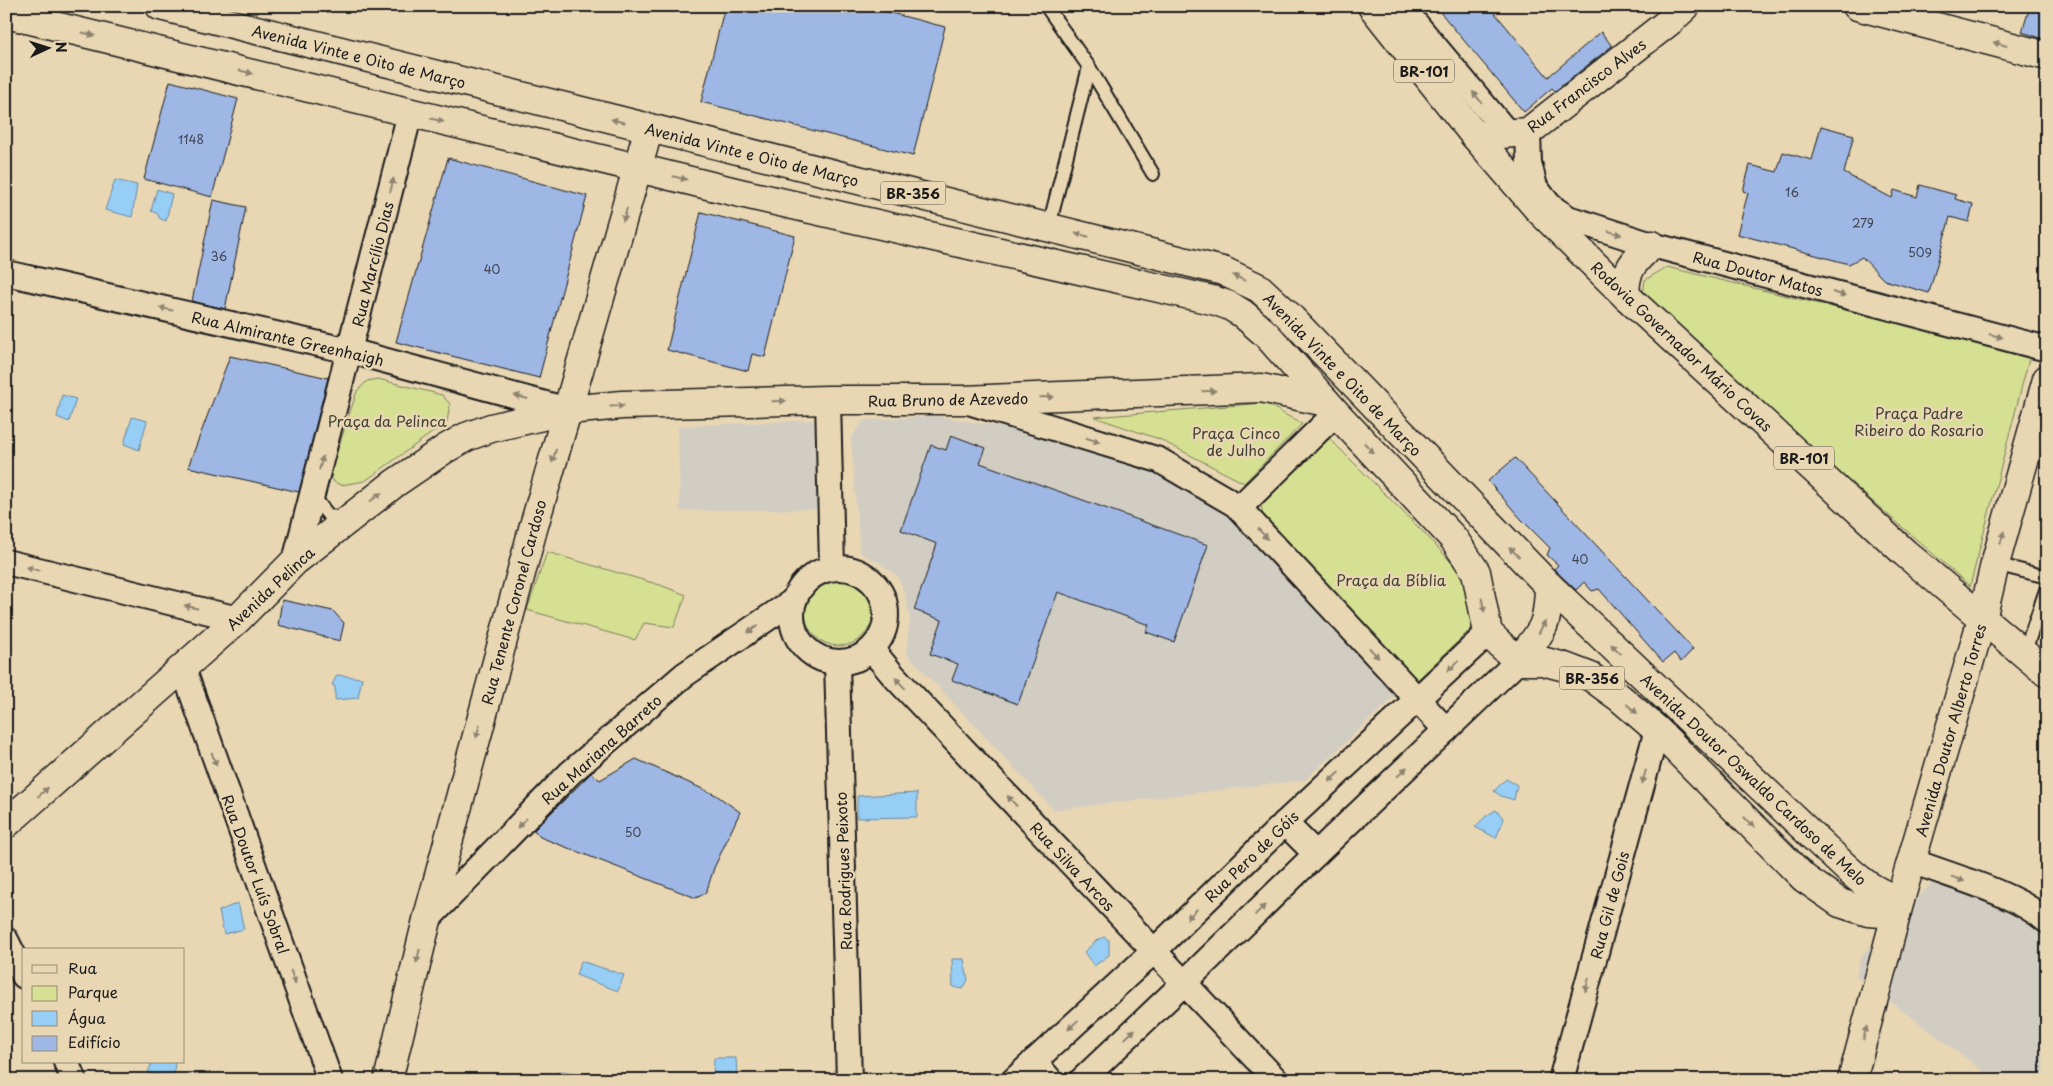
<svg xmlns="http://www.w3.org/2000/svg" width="2053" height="1086" font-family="'Playpen Sans',sans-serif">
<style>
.built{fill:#d2cdc2}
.green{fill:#d5e093;stroke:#787e58}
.water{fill:#97cef6;stroke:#66879f}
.building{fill:#9eb7e4;stroke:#1c1c1c}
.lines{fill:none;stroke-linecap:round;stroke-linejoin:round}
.lane-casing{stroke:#1c1c1c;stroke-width:16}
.street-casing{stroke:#1c1c1c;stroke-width:28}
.secondary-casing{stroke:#1c1c1c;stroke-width:31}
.primary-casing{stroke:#1c1c1c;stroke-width:31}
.highway-casing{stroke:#1c1c1c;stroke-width:31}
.lane{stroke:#e9d7b4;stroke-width:12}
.street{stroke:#e9d7b4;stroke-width:24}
.secondary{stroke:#e9d7b4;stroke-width:28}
.primary{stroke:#e9d7b4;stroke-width:28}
.highway{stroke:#e9d7b4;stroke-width:28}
.oneway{fill:#8d8370}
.labels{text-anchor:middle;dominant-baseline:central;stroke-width:5;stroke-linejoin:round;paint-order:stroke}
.number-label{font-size:12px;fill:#3c434e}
.shield{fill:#e9d7b4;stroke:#5a544a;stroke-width:1}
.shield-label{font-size:14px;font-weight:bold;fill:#1c1c1c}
.street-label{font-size:15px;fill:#1c1c1c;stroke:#e9d7b4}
.park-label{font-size:15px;fill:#414334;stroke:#e9d7b4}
</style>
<rect width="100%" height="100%" fill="#e9d7b4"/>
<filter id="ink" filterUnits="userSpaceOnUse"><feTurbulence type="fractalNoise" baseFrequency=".02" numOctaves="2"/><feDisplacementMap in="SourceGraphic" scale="10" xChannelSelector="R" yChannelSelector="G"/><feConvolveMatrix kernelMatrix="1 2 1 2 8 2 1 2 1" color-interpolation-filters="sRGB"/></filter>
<g filter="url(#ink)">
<!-- built -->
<g class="built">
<polygon points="937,416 1028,431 1154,472 1230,515 1395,696 1305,780 1054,810 906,653 910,617 905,594 898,577 881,564 860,553 851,438 864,420"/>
<polygon points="814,420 818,509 680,511 678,426"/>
<polygon points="1934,881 2035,921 2047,934 2047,1080 1995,1080 1856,976 1861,956"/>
</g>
<!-- green -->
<g class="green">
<polygon points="1667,267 2030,355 1970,586 1642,301 1645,280"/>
<polygon points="378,379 442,395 450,404 447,422 365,481 341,485 334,482 331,475 333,464 357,391 367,381"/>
<polygon points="1265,403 1302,424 1244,483 1159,439 1094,417"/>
<polygon points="1324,433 1429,538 1459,571 1472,600 1472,628 1413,684 1264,521 1261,506 1268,491"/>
<polygon points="547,552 660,585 686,595 674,627 644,623 635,640 527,610"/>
<circle cx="839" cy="612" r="34"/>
</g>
<!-- water -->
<g class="water">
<polygon points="115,180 137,185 132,217 105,210"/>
<polygon points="157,189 172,194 166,221 159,218 158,214 151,211"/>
<polygon points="62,395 76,399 69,422 57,417"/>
<polygon points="132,417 147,421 139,450 124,444"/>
<polygon points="337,675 362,678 358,698 335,700 335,687 332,685"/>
<polygon points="1506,779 1517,785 1514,800 1501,796 1494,791"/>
<polygon points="917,793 917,817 857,818 857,796"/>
<polygon points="1496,810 1504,819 1496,838 1475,827 1486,816"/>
<polygon points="238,903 244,929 224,934 219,911"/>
<polygon points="1104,937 1109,940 1109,955 1094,966 1084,952 1097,940"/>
<polygon points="952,959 964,959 968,980 963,989 953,987"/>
<polygon points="581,961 624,975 618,991 576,975"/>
<polygon points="714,1058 736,1058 737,1076 713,1076"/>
<polygon points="152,1062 175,1062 173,1080 161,1080 160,1076 148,1073"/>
<polygon points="562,1071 575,1073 574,1080 549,1080 549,1076"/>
</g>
<!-- building -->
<g class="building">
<polygon points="725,6 864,6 945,27 913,156 701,102"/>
<polygon points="1435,6 1489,6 1548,77 1601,32 1612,46 1555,91 1552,88 1524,112"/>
<polygon points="2030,6 2047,6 2047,40 2022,32"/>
<polygon points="170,81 238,99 212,197 144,179"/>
<polygon points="1821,126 1854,135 1844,173 1892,198 1894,190 1917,197 1920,185 1956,195 1955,199 1973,204 1969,222 1950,217 1929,293 1884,280 1862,257 1849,264 1737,234 1748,193 1743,191 1750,165 1777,172 1783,152 1812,160"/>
<polygon points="448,158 587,196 539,378 396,342"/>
<polygon points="213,200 246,207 225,309 192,301"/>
<polygon points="701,212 795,236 765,357 752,354 748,371 667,350"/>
<polygon points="230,356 328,378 299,492 188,467"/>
<polygon points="951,435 986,448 980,463 1208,545 1174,642 1146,632 1149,625 1058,592 1018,704 952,680 958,664 930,654 942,620 914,610 937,544 901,530 931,445 946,450"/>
<polygon points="1515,458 1693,649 1681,662 1674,653 1663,662 1599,589 1592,591 1584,582 1576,590 1554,569 1558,565 1547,555 1550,548 1522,520 1488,481"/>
<polygon points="282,600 333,611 344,623 340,641 278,625"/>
<polygon points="636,759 716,795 740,812 714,868 706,893 696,898 540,837 534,830 591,773 600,780"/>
</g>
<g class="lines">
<!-- lane casing -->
<g class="lane-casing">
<g id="lane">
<polyline points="1046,6 1089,67 1153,174"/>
<polyline points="1049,226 1089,67"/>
<polyline points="312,495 329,516 346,518"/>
<polyline points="1995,564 2047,577"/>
<polyline points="2024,654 2047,587"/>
</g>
</g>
<!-- street casing -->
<g class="street-casing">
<g id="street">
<polyline points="1401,6 1509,135"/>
<polyline points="1528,132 1529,163 1535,187 1550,206 1568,218 1652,245 2047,349"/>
<polyline points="6,273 350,351 568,410"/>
<polyline points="828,400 832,567"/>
<polyline points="972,403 1159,460 1236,505 1446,730"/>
<polyline points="1239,508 1336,413"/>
<polyline points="295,561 410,113"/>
<polyline points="6,562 238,619"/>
<circle cx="839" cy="615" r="47"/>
<polyline points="872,650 893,675 1276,1080"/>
<polyline points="837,663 849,1080"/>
<polyline points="183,668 330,1080"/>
<polyline points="1285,823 1316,854"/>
<path d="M 1912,861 C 1953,877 2015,893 2047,921"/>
<polyline points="427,920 570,773 684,675 793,601"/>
<polyline points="6,940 24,976"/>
<polyline points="1034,1061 1050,1080"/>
<polyline points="66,1062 74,1080"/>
<polyline points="1014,1080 1154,951 1285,823 1488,633"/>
<polyline points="1082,1080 1184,983 1316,854 1518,661"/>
<polyline points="1561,1080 1657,730"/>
</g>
</g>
<!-- secondary casing -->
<g class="secondary-casing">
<g id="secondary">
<polyline points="1857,6 2047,56"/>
<polyline points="1475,136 1528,132 1670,21 1686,6"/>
<polyline points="1982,619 1995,564 2047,379"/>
<polyline points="6,824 238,619 295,561 395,483 445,449 466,437 491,428 568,410 622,405 828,400 963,400 1261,388 1326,402"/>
<polyline points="388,1080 427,920 533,529 649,128"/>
</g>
</g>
<!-- primary casing -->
<g class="primary-casing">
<g id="primary">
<path d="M 160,6 L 1223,271 L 1259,288 L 1288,315 L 1549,586 L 1822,845 C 1848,869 1865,890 1900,900"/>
<polyline points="6,14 740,193 1216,301 1230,306 1243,314 1266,334 1336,413 1454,539 1476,572 1488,633 1518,661 1542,661 1565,667 1591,677 1620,698 1657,730 1804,878 1840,903 1868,912 1896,914"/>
<path d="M 1518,661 C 1543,630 1548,627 1549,586"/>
<polyline points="1852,1080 1900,900 1982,619"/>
</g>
</g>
<!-- highway casing -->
<g class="highway-casing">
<g id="highway">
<polyline points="1372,6 1475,136 1539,210 1626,296 1905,553 2047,673"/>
<path d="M 1626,296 C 1623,272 1634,260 1652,245"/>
</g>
</g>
<!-- lane -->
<use href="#lane" class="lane"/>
<!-- street -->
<use href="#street" class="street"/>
<!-- secondary -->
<use href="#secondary" class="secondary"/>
<!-- primary -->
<use href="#primary" class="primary"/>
<!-- highway -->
<use href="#highway" class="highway"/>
</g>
<!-- one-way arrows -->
<defs><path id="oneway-solid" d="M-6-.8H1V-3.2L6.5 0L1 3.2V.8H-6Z" transform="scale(1.25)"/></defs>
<g class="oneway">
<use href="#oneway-solid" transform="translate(88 34) rotate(13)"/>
<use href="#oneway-solid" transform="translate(2000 44) rotate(-165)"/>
<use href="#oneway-solid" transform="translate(246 72) rotate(14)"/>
<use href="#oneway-solid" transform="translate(1477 97) rotate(-130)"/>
<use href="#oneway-solid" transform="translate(437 120) rotate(14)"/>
<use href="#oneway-solid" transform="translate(618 121) rotate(-166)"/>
<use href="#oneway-solid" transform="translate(680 178) rotate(13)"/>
<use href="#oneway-solid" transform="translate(392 185) rotate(-76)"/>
<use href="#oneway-solid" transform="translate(625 215) rotate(106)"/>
<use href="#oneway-solid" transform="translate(1615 233) rotate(18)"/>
<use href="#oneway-solid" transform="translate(1082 235) rotate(-166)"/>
<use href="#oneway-solid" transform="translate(1239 278) rotate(-156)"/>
<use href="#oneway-solid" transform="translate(1839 294) rotate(15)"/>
<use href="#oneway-solid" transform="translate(166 309) rotate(-167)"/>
<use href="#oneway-solid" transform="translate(1996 336) rotate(15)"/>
<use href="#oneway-solid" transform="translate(1209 391) rotate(-2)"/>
<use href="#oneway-solid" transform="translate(521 397) rotate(-165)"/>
<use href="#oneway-solid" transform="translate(1047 397) rotate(-2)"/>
<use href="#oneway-solid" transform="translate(779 401) rotate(-1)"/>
<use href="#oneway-solid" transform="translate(617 406) rotate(-4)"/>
<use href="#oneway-solid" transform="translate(1093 440) rotate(17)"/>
<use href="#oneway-solid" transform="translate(1369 448) rotate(47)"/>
<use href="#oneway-solid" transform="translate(554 456) rotate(107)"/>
<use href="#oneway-solid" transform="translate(321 463) rotate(-75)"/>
<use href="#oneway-solid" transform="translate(376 497) rotate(-37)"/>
<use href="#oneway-solid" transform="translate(1263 534) rotate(47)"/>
<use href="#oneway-solid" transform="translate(2002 538) rotate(-74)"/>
<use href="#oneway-solid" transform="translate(1514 552) rotate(-135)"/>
<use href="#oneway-solid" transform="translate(33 569) rotate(-166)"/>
<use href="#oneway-solid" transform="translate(1483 605) rotate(79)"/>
<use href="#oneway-solid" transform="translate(191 607) rotate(-166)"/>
<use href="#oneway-solid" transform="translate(1542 627) rotate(-64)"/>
<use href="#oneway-solid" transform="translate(753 629) rotate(146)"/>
<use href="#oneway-solid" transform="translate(1616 649) rotate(-137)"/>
<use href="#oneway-solid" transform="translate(1374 653) rotate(47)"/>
<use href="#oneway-solid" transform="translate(1453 666) rotate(136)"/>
<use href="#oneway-solid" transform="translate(900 683) rotate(-133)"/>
<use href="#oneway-solid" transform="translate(1632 709) rotate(41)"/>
<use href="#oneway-solid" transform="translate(478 731) rotate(105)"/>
<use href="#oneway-solid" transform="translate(214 759) rotate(70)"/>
<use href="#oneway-solid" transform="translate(1402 772) rotate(-44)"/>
<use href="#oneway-solid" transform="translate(1334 777) rotate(137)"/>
<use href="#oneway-solid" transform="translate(1644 777) rotate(105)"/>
<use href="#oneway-solid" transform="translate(43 792) rotate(-41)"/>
<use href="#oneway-solid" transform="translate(1012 801) rotate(-133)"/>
<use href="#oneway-solid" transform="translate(1749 822) rotate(45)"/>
<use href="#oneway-solid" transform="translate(522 823) rotate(134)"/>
<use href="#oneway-solid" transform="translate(1958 879) rotate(20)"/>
<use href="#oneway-solid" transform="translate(1260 910) rotate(-44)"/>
<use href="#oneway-solid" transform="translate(1192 914) rotate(136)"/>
<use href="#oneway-solid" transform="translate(418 956) rotate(104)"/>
<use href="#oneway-solid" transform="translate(293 977) rotate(70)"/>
<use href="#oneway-solid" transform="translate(1587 985) rotate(105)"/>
<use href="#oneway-solid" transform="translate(1073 1025) rotate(137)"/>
<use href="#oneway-solid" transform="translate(1865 1033) rotate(-75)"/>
<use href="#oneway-solid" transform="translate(1130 1034) rotate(-43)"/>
</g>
</g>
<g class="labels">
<!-- number labels -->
<g class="number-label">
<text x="191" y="139">1148</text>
<text x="1792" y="192">16</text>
<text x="1863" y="223">279</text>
<text x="1920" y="252">509</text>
<text x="219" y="256">36</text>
<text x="492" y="269">40</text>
<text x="1580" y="559">40</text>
<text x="633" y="832">50</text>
</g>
<!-- shield labels -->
<g class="shield">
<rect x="1394" y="59.5" width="60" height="23" rx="4"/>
<rect x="880.5" y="181.5" width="65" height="23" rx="4"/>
<rect x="1774" y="446.5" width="60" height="23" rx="4"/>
<rect x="1559.5" y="666.5" width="65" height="23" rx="4"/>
</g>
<g class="shield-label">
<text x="1424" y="71">BR-101</text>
<text x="913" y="193">BR-356</text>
<text x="1804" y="458">BR-101</text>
<text x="1592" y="678">BR-356</text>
</g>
<!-- street labels -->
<g class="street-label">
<text transform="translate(359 56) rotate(14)">Avenida Vinte e Oito de Março</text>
<text transform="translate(1586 85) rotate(-37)">Rua Francisco Alves</text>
<text transform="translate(752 154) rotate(14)">Avenida Vinte e Oito de Março</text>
<text transform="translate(372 264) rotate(-76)">Rua Marcílio Dias</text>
<text transform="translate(1758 273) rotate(15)">Rua Doutor Matos</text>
<text transform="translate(288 338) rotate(13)">Rua Almirante Greenhaigh</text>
<text transform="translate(1682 346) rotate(43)">Rodovia Governador Mário Covas</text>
<text transform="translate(1343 374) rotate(46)">Avenida Vinte e Oito de Março</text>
<text transform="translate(948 399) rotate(-1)">Rua Bruno de Azevedo</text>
<text transform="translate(270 588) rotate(-43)">Avenida Pelinca</text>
<text transform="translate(513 602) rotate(-75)">Rua Tenente Coronel Cardoso</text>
<text transform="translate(1950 730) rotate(-74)">Avenida Doutor Alberto Torres</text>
<text transform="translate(601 749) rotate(-42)">Rua Mariana Barreto</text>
<text transform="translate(1754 779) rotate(43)">Avenida Doutor Oswaldo Cardoso de Melo</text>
<text transform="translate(1251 856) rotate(-44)">Rua Pero de Góis</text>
<text transform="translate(1073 866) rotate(47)">Rua Silva Arcos</text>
<text transform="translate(843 871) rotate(-92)">Rua Rodrigues Peixoto</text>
<text transform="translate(256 874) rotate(70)">Rua Doutor Luís Sobral</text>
<text transform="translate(1609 905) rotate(-75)">Rua Gil de Gois</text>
</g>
<!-- park labels -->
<g class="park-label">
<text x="1919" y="412">Praça Padre<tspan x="1919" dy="17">Ribeiro do Rosario</tspan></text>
<text x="387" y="420">Praça da Pelinca</text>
<text x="1236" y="432">Praça Cinco<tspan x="1236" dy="17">de Julho</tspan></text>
<text x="1391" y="579">Praça da Bíblia</text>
</g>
</g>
<!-- margin -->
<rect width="2053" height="1086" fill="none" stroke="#e9d7b4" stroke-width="25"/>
<rect x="12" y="12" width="2028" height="1061" fill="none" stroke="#1c1c1c" stroke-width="2" filter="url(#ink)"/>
<!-- legend -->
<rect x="22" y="948" width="162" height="115" fill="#e9d7b4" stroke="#978c77"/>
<rect x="32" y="965" width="25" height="8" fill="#e9d7b4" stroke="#978c77"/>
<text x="68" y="974" font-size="15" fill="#1c1c1c">Rua</text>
<rect x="32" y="986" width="25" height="15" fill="#d5e093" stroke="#978c77"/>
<text x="68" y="998" font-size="15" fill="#1c1c1c">Parque</text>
<rect x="32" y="1011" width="25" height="15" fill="#97cef6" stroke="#978c77"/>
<text x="68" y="1024" font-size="15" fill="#1c1c1c">Água</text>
<rect x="32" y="1036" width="25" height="15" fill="#9eb7e4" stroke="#978c77"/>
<text x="68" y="1048" font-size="15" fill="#1c1c1c">Edifício</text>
<!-- north arrow -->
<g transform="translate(48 48) rotate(86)" stroke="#e9d7b4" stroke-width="4" paint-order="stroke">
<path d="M0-4L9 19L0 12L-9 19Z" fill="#1c1c1c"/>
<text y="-8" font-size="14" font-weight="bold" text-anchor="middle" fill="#1c1c1c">N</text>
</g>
</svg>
